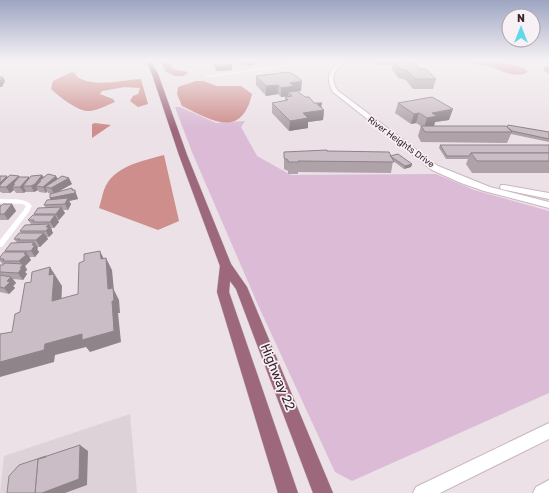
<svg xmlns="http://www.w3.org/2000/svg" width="549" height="493" font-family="Rubik,sans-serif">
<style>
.built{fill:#ded2d9}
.green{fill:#dbbbd6}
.water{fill:#cd8e8c}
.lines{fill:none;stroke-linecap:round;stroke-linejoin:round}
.secondary-casing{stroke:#cab5bf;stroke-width:2}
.primary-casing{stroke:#c4bdbf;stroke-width:1}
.street{fill:#fff;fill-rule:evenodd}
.secondary{fill:#fff;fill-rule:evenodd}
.primary{fill:#9e687c;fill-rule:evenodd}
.wall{fill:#afa3a9}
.shaded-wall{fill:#8e848a}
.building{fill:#cbbdc5;stroke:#8e848a}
.labels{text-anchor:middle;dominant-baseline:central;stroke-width:3.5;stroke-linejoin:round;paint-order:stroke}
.far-street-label{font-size:9px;fill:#3a222b;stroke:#f7f1f5}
.near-street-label{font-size:13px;fill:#3a222b;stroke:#f7f1f5}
</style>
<rect width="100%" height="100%" fill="#ebe1e6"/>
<!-- built -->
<polygon class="built" points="130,414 137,493 0,493 4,456"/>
<!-- green -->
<polygon class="green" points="175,107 180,107 216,123 245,121 241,127 257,156 291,175 436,174 474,190 549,211 549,393 352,481 335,472 258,305 192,152"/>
<!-- water -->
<g class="water">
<polygon points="165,60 170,60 173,69 188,72 184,76 175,76 166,72 160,61"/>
<path d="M 475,60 C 485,60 524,64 528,72 C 515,79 503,71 491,67 C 485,65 478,65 472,63 L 472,61 Z"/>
<path d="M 72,72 L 75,73 L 77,77 C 97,88 120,80 141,79 L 148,104 L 138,107 L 130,101 L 133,96 L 138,94 L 140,88 L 125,87 L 102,91 L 100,94 L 113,99 L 115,102 C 107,105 99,110 90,111 C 78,112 60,97 51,89 L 53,81 Z"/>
<path d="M 196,81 L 203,81 L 217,86 L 241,86 L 252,94 C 241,140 211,120 182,106 L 177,94 L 178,87 Z"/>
<polygon points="95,123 111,125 92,138 92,124"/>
<path d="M 164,155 L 179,221 L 158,230 L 99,208 C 101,202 102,196 104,190 C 113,166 142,161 164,155 Z"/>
</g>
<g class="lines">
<!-- secondary casing -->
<g class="secondary-casing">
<g id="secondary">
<path d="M 343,60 L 348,60 C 337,69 328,74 337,90 L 438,166 L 490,187 L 549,202 L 549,208 L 484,191 L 461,183 L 432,170 L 333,92 C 325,78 329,67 343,60 Z"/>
<polygon points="501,185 504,185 549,193 549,199 501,189 500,187"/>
<polygon points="549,423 549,439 440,493 413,493 416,487"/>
<polygon points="549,480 549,493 533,493 536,487"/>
</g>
</g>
<!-- primary casing -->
<g class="primary-casing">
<polygon id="primary" points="146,60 150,60 158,74 187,155 231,264 247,287 333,493 313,493 236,289 230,281 229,292 298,493 278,493 217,292 220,266 179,155 152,74"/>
</g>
<!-- street -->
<g class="street">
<polygon points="314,61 348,64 346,65 314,63 207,77 205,76"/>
<path d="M 0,199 C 10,200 26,197 32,206 L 28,213 L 2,247 L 0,247 L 0,240 L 23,211 L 26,206 L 23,204 L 0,203 Z"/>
</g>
<!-- secondary -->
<use href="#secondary" class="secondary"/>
<!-- primary -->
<use href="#primary" class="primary"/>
</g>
<!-- wall -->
<g class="wall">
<polygon points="233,60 257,60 257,63 249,66 233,62"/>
<polygon points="366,60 375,60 369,62 366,61"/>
<polygon points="377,60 398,60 397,61 419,69 436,79 433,89 413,89 406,80 398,78 392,69 393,65 376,65"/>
<polygon points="214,65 232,65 232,70 216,71 215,69"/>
<polygon points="545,66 549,66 549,74 543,70"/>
<polygon points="256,76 301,91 294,92 314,103 324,110 323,120 308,122 308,128 289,131 272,113 272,103 285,101 285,97 288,96 281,97 278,94 266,96 256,85"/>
<polygon points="398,103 449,120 435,122 434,126 507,126 508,125 549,132 549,142 511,134 507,143 421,142 418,136 421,126 416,123 411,124 395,113"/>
<polygon points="440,145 549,145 549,173 472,173 466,164 468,159 446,159 439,148"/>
<polygon points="327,151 391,156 412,164 411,167 404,169 393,161 391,173 298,172 298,174 288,174 288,171 284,169 284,152"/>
<polygon points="42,175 44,177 56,176 58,179 72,184 59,191 72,190 77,196 78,199 69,201 71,204 68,210 63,210 65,213 59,220 58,220 59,222 54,228 51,228 52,230 52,231 53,233 49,237 47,237 48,239 40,247 37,247 38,248 37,249 39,252 35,257 29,257 31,260 25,266 27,270 25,272 27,274 23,280 13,279 16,283 13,286 15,288 9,294 0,292 0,265 3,265 0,261 0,257 6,252 5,251 17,243 14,239 21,233 20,231 31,224 28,220 35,215 34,214 46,208 44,205 50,199 51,194 48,193 47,191 46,193 39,192 38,190 34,192 26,192 26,191 24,193 16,193 14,190 10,193 2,193 1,192 0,192 0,176 8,177 19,176 19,177 30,178"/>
<polygon points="0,204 2,206 12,204 16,211 8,220 0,220"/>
</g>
<!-- shaded-wall -->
<g class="shaded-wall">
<polygon points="255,60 257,60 257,63 249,66 248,62"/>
<polygon points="370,60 375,60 369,62"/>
<polygon points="232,65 232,70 216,71 216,67"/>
<polygon points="3,77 5,81 2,87 0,87 0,82"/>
<polygon points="302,81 301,91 288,92 288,96 281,97 281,88 290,83"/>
<polygon points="278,85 278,94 266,96 266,86"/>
<polygon points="322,103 321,110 324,110 323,120 308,122 308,128 289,131 290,121 317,104"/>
<polygon points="453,109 449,120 435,122 434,126 424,128 427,118 432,113"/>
<polygon points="419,113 416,123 411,124 414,114"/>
<polygon points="412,164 411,167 404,169 405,166"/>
<polygon points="42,175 46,181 39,181 41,186 36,186 38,190 34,192 31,186"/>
<polygon points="7,176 11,182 0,187 0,183"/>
<polygon points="19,176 22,181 15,184 13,184 14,187 12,187 14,190 10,193 6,187"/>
<polygon points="56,176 59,182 45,187 47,191 46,193 43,187"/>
<polygon points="29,177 33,183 23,186 26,191 24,193 20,187"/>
<polygon points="69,178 72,184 54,194 51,188"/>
<polygon points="72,188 74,193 75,190 78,199 69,201 71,204 68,210 65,204 53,204 50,198 72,190"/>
<polygon points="12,204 16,211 8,220 4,214"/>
<polygon points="61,207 65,213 59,220 56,214"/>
<polygon points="55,215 59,222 54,228 50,222"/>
<polygon points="49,224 52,230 52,231 53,233 49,237 46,231 46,227"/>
<polygon points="44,233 48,239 40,247 36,240"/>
<polygon points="34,242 38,248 37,249 39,252 35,257 31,251 32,245"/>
<polygon points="100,251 106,263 106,258 112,270 114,291 113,288 119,300 120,313 118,313 121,342 90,352 86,347 55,355 54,362 0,377 0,362 45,344 108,289 101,259"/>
<polygon points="26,252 30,258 30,259 31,260 25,266 27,270 25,272 27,274 23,280 18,273 20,268 22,265 19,261"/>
<polygon points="50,267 62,286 61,313 52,301 49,275"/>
<polygon points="11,277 16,283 13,286 15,288 9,294 4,288 7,281"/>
<polygon points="80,445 88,451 87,485 65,493 42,493 46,456 49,458"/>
</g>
<!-- building -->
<g class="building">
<polygon points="240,60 255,60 248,62"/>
<polygon points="394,61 413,61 419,69 426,69 436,79 415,79 408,71 400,69"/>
<polygon points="230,64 232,65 216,67 214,65"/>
<polygon points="289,72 298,77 302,81 290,83 294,86 281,88 278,85 266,86 256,76"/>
<polygon points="0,77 3,77 0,82"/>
<polygon points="297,91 305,97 309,97 314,103 322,103 317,104 324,110 303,113 308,118 290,121 272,103 288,100 285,97 292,96 288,92"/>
<polygon points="432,97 453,109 432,113 437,116 427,118 419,113 414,114 398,103"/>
<polygon points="508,125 549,132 549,139 512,131 507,127"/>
<polygon points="421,126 506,126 512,132 425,132"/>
<polygon points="440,145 549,145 549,153 471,153 469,156 447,156"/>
<polygon points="327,150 327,151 389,152 394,162 298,161 299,162 288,162 288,160 284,158 284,152"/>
<polygon points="471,153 549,153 549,161 477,161"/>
<polygon points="398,154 412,164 405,166 390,156"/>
<polygon points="48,174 56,176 43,187 36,186 41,181 39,181"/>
<polygon points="10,175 19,176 6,187 0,187 0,185"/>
<polygon points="42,175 35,184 31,186 23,186 31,176"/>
<polygon points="0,176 7,176 0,183"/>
<polygon points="62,176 69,178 51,188 45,187"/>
<polygon points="19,177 29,177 20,187 12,187 15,184 13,184"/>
<polygon points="72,188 72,190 75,190 75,193 50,198 50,194"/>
<polygon points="68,198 65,204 44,205 47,200"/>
<polygon points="3,204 12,204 4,214 0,214 0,207"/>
<polygon points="61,207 56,214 34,214 38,208"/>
<polygon points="33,215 55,215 50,222 33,222 34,220 28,220"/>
<polygon points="49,224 46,227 49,227 46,231 20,231 25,225"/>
<polygon points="19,233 44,233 36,240 18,240 20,239 14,239"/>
<polygon points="34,242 32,245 35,245 31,251 5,251 11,243"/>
<polygon points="100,251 101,259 106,258 108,289 113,288 114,301 112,301 114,331 82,340 82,334 45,344 44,350 0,362 0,334 12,332 15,314 20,312 25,283 31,282 32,272 50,267 49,275 54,274 52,301 78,294 79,263 84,261 84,254"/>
<polygon points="4,252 26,252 24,254 27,254 19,261 3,261 4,259 0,259 0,257"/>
<polygon points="5,263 23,264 20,268 22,268 18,273 0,272 0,265 3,265"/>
<polygon points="0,275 11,277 7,281 10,282 4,288 0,287"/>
<polygon points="80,445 79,479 42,493 35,493 38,459"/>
<polygon points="46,456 46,457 38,459 35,493 7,493 9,476 19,465"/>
</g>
<!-- sky -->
<linearGradient id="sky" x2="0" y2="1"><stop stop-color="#9da5c3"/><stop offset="0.47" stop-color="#f6f2f4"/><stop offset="1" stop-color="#f6f2f4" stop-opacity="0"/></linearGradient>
<rect width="549" height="129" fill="url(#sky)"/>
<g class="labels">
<!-- far-street labels -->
<g class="far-street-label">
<text transform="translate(401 142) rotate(36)">River Heights Drive</text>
</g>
<!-- near-street labels -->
<g class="near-street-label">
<text transform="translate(278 377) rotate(68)">Highway 22</text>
</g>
</g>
<!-- north arrow -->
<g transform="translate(521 28)"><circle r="19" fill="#f7f1f5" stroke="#ab9ea4"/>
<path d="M0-3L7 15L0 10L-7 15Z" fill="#5fd8ea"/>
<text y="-6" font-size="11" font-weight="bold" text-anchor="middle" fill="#3a222b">N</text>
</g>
</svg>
